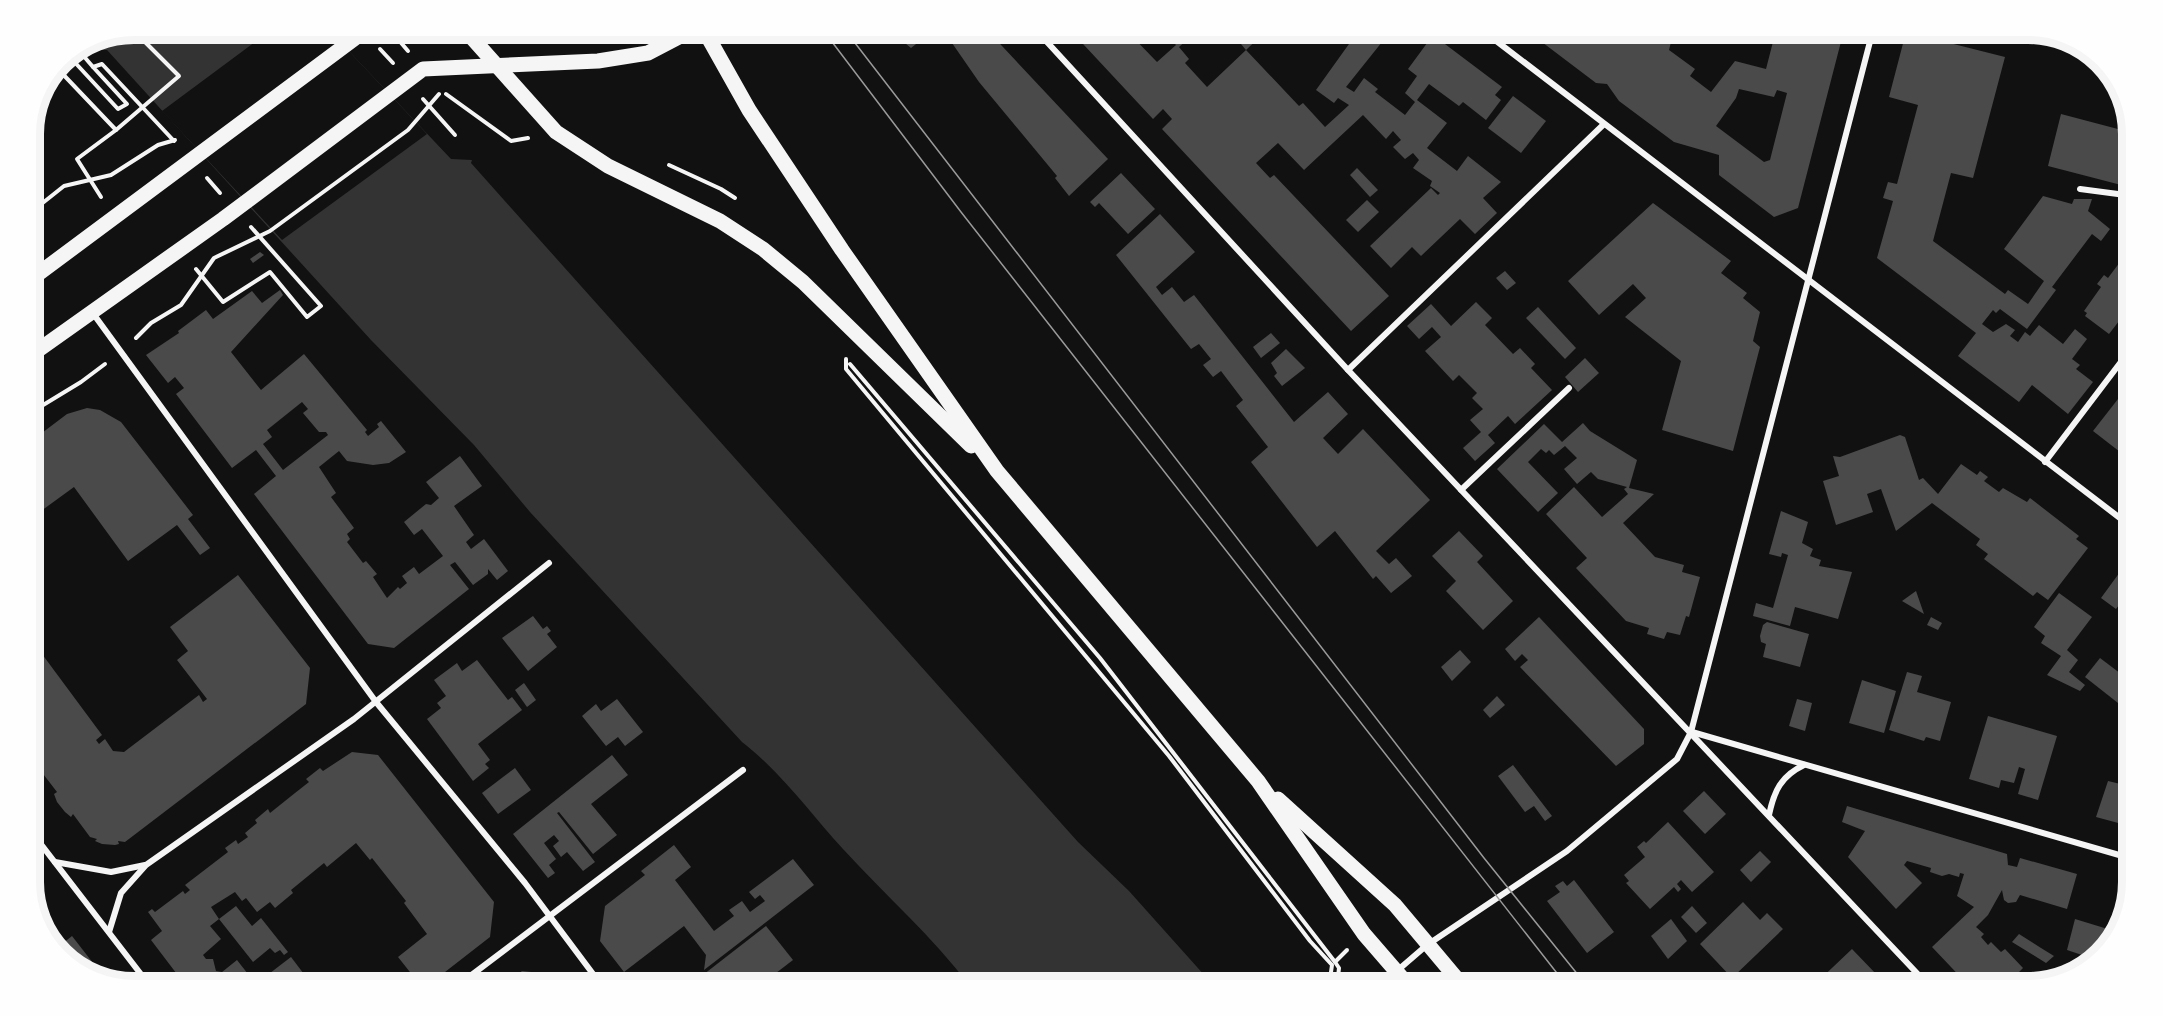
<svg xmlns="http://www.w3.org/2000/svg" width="2163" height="1016" font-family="Figtree,sans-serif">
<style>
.water{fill:#333}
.pier{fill:#111}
.building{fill:#4a4a4a;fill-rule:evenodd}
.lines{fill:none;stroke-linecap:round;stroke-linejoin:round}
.path{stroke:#f5f5f5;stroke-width:4}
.minor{stroke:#f5f5f5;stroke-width:6}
.primary{stroke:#f5f5f5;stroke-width:15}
.tram{stroke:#9a9a9a;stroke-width:1.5}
.rim{fill:none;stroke:#f5f5f5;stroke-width:8}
</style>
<rect width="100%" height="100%" fill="#111"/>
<!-- water -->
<path class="water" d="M 134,30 L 329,30 L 451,159 L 472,160 L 471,163 L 1078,842 L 1129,891 L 1214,986 L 970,986 C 932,936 885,895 843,849 C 810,813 781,772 742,742 L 530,512 L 474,445 L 371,340 L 107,50 L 100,50 L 92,39 Z"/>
<!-- pier -->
<polygon class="pier" points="271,30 329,30 427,134 282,240 162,111"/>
<!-- building -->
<g class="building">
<polygon points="889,30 921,30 925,37 911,48"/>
<polygon points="943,30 987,30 1108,159 1069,196 1055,178 1057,176 979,82"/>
<polygon points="1070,30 1126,30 1157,62 1176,45 1162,30 1198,30 1179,47 1189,59 1185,63 1207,87 1246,50 1299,106 1303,103 1325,127 1349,105 1338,98 1334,103 1316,90 1359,30 1376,30 1386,37 1346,87 1354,92 1364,78 1378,89 1375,92 1405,115 1415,102 1405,93 1417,76 1408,69 1433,35 1502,87 1495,95 1501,100 1486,120 1463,102 1459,106 1429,84 1417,100 1447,123 1427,148 1457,171 1468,156 1501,182 1483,198 1497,213 1475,234 1460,219 1421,256 1412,247 1391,268 1370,246 1431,188 1438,195 1440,193 1430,186 1432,181 1413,168 1419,160 1413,153 1405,159 1393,147 1401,140 1393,131 1386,139 1363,115 1304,170 1278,143 1256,163 1270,178 1274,175 1389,296 1351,331 1162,129 1172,119 1163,109 1153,119"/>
<polygon points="1233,30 1267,30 1246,50 1231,32"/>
<path d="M 1526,30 L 1643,30 L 1651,36 L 1658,32 L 1671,42 L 1669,50 L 1695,69 L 1690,76 L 1711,92 L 1735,61 L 1766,69 L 1775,34 L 1771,30 L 1844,30 L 1798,208 L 1774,217 L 1719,175 L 1719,155 L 1674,142 L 1619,101 L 1607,84 L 1596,83 ZM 1739,89 L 1774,97 L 1777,90 L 1787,93 L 1770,160 L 1764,162 L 1716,126 L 1736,98 Z"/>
<polygon points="1906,32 2005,57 1973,178 1951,173 1933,241 2005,294 2008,290 2028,304 2044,281 2004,249 2043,196 2072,204 2074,199 2092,199 2088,211 2110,229 2101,241 2092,234 2052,287 2056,290 2027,329 2000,309 1996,313 1993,310 1982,324 1993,332 2006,324 2015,330 2010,336 2018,342 2025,332 2030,336 2039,325 2063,344 2075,329 2087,339 2072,359 2080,365 2076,369 2093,382 2068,414 2032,385 2019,402 1958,356 1976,333 1877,258 1893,201 1883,198 1888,182 1897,184 1918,105 1889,97"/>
<polygon points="1513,96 1546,121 1521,153 1488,128"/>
<polygon points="2061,114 2133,133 2133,176 2128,175 2125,186 2048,166"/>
<polygon points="1357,168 1378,190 1370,197 1350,175"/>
<polygon points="1121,173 1155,209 1128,234 1099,203 1095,207 1090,202"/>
<polygon points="1367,200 1379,212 1358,232 1346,220"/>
<polygon points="1653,203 1731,261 1721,273 1747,293 1743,298 1760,312 1753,341 1760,347 1733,451 1662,430 1681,361 1625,317 1646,298 1633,284 1599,315 1568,281"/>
<polygon points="1160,214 1195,252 1156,287 1162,295 1172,287 1184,302 1194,295 1294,422 1328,392 1348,414 1323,438 1338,454 1363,429 1430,500 1376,551 1389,564 1396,558 1412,576 1391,593 1376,576 1373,579 1335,531 1317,547 1251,462 1268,447 1236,406 1243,400 1221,371 1213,377 1203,365 1211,359 1199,344 1191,349 1116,255"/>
<polygon points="260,252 264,255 253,263 250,259"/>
<polygon points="2123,258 2131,264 2133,261 2133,303 2109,334 2085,316 2087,313 2084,311 2101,287 2097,284 2104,275 2108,278"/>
<polygon points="1505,271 1516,283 1507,290 1496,278"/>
<path d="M 280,290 L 283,295 L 231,352 L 261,390 L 304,354 L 367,430 L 365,432 L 368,436 L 379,427 L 377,424 L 381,421 L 406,452 L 389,463 L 373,465 L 347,461 L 339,451 L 319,467 L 336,493 L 331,497 L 354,528 L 347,534 L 350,539 L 347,542 L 363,563 L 366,561 L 377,574 L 373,577 L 387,598 L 398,587 L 400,589 L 407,583 L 402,576 L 414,567 L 419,574 L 443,556 L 422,529 L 414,535 L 404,522 L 426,504 L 431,505 L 439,498 L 426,482 L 460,456 L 482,486 L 454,506 L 474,535 L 466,542 L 471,549 L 484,539 L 508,571 L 497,580 L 488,569 L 488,574 L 473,585 L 455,562 L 450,565 L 469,589 L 394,648 L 368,644 L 254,494 L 276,476 L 256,450 L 232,468 L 176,394 L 184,388 L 175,377 L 168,383 L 146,355 L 179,333 L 178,331 L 206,310 L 213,319 L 252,291 L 262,303 ZM 302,402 L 308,409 L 303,413 L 319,432 L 326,432 L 328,435 L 283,470 L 263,444 L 272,437 L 267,430 Z"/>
<polygon points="1476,302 1492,318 1485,325 1513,354 1520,348 1535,364 1531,368 1552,390 1515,424 1508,416 1488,435 1495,443 1475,461 1463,448 1481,432 1470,420 1483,409 1472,398 1477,393 1459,375 1453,381 1425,351 1441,337 1432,327 1419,339 1407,326 1431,304 1451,326"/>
<polygon points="1538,307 1576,348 1565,359 1526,318"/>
<polygon points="1271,333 1280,343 1261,358 1253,347"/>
<polygon points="1286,349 1305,368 1282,386 1274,376 1277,373 1271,363"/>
<polygon points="1585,358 1599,373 1578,392 1565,377"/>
<polygon points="2118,399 2133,411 2133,462 2093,431"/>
<polygon points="87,408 100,410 121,422 193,515 188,519 210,548 200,555 177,525 128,561 74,487 30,519 30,442 67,414"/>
<polygon points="1583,423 1590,431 1637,460 1629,488 1654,494 1623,523 1655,557 1684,565 1682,572 1700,577 1689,617 1686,616 1680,635 1667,632 1664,639 1647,634 1649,628 1626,621 1576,568 1587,558 1546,514 1574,487 1602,517 1628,494 1624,489 1627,487 1598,479 1591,472 1577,484 1564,469 1577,458 1565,446 1554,455 1549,450 1546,453 1541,449 1528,462 1558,493 1538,512 1497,469 1544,424 1562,442"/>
<polygon points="1900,435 1905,437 1919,480 1923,478 1938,494 1961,464 1977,475 1980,471 1988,477 1984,481 1999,492 2003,488 2027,502 2030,498 2079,536 2076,539 2088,548 2048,600 2037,592 2033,596 1984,559 1988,554 1976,545 1980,539 1932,503 1896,531 1881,489 1867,494 1873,512 1836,525 1823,481 1839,476 1833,456 1840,457"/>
<polygon points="1781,511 1808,522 1802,543 1813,549 1810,556 1821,560 1819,566 1852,572 1838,619 1795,607 1790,626 1753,616 1756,603 1773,608 1788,555 1782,553 1781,557 1769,554"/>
<polygon points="1459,531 1483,556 1477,562 1513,601 1483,630 1446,591 1456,581 1432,556"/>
<polygon points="2128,561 2133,565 2133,602 2125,597 2116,609 2101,598"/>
<polygon points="238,575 310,668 306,704 125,842 118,841 119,844 115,845 102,844 95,841 97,839 90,837 73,814 71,817 65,812 57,802 54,794 57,792 30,757 30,638 37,648 31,653 36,659 42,654 102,735 96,740 99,744 105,739 113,751 124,752 199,695 203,702 207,699 177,660 188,651 170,627"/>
<polygon points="1916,591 1924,614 1902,601"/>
<polygon points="2059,593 2092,617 2067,650 2078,660 2069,672 2085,685 2080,691 2047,675 2061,656 2041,643 2045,636 2034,627"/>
<polygon points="533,616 543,629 547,626 551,631 547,634 557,647 528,671 502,638"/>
<polygon points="1539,617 1644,729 1644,744 1616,766 1520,667 1528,660 1522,654 1515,661 1505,649"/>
<polygon points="1931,617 1942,623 1938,630 1927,625"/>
<polygon points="1767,622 1809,634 1800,667 1763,657 1766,644 1761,642 1760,636 1763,625"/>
<polygon points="1460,650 1471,662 1452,681 1441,667"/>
<polygon points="2100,658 2133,683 2118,703 2085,677"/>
<polygon points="477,660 508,700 512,697 522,710 478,744 490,760 485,764 489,768 473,781 427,719 441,708 437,703 446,696 434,680 457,663 462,671"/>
<polygon points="1907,672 1922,676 1917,692 1951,702 1940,741 1926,737 1924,741 1889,730"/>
<polygon points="1862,680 1896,691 1884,733 1849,723"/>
<polygon points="524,683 536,700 527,707 515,690"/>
<polygon points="1497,696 1505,705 1490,718 1483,710"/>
<polygon points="2133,697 2133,717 2122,712"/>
<polygon points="617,699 643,732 625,746 618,737 606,746 582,716 596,704 601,711"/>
<polygon points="1797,699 1812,703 1805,731 1789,726"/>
<polygon points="1988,716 2057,736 2038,800 2018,794 2025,769 2019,767 2014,783 2001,780 1999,788 1969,779"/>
<polygon points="352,752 378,755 494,902 490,937 427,986 421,986 398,957 427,934 404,903 406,901 372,858 370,860 356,843 327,867 324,863 291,890 293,893 275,908 270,902 257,912 246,898 242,901 235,892 211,907 219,919 236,906 252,926 261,918 288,952 284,955 280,950 275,953 270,948 253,962 219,919 210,926 221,939 203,955 206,959 213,959 216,971 222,972 237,960 248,974 236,984 238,986 186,986 151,940 162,931 148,912 152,909 155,912 183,891 185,894 190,890 185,885 228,852 225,848 236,840 238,844 248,837 245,833 257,823 255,820 268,809 270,813 295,793 309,782 306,779 320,768 323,771"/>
<polygon points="612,755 628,775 591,804 617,835 593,854 559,812 557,813 595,862 583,871 567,852 561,857 553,846 559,841 554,835 544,843 556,859 549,865 555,873 548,878 513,834"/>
<polygon points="1513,765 1552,816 1545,821 1534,806 1525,812 1498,776"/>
<polygon points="515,768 531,790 498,814 482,793"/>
<polygon points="2108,781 2133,787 2133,827 2096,817"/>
<polygon points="1704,791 1726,814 1705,834 1683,811"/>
<polygon points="1847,806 2007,854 2008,865 2017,867 2020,858 2077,874 2067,909 2020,895 2016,902 2008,903 2004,900 2002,890 1988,915 1976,927 1984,934 1981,937 1988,945 1991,942 2001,952 2005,949 2023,968 2016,975 2024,984 2035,974 2043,982 2029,986 1969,986 1932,947 1974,907 1957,896 1964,874 1960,873 1959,877 1949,874 1942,876 1930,872 1931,868 1907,861 1904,865 1922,883 1896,909 1848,857 1865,831 1842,822"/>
<polygon points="1668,822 1714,872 1692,892 1681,880 1677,884 1681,889 1678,892 1674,887 1650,909 1626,883 1629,881 1624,875 1645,857 1637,847 1644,841 1646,843"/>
<polygon points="674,845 691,867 675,880 714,931 734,916 729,910 742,901 750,912 765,901 760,895 755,899 749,892 793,859 814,885 704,970 706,955 684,926 624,972 600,941 605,906 645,875 641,871"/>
<polygon points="1760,851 1771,862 1751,882 1740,870"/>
<polygon points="1574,880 1614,932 1587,953 1547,901 1560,892 1555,886 1563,881 1567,886"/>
<polygon points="32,894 44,909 38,913 34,901"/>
<polygon points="1743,902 1760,920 1767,913 1783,929 1732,978 1700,944"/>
<polygon points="1692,906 1707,923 1696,933 1681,917"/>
<polygon points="2127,906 2125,922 2120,928"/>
<polygon points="1671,919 1687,941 1668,959 1651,936"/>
<polygon points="2075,919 2111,930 2106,945 2091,964 2087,962 2088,957 2067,950"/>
<polygon points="766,926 793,960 759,986 705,986 699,978"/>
<polygon points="2019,934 2041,948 2054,956 2046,963 2012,942"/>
<polygon points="72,936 93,963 106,980 94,978 57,948"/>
<polygon points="1852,949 1877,975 1873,979 1879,986 1813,986"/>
<polygon points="291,957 313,986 253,986"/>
<polygon points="522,971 550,974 559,986 502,986"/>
<polygon points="1700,976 1709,986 1689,986"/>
<polygon points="777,977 784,986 766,986"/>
</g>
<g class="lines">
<!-- path -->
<g class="path">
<polyline points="391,31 408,51"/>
<polyline points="1895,39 1897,30"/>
<polyline points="380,49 393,63"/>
<polyline points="71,53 81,53 93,67"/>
<polyline points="68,55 118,109 127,104 93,67 102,64 174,141"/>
<polyline points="57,68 116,130"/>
<polyline points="446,94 511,141 528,138"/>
<polyline points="423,99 455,135"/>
<polyline points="669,165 721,189 735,198"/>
<polyline points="207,178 220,193"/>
<polyline points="101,197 77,159 116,130 179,76 133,30"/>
<polyline points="30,213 64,186 111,175 158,145 175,140"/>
<polyline points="196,269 223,302 270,272 307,317 321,306 251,227"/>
<polyline points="136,338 151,323 181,305 214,258 270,231 408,130 439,94"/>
<polyline points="846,359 846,369 1169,756 1310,941 1332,965 1329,986"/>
<polyline points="850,364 1100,658 1335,962 1339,968 1337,986"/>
<polyline points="30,413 81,382 105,364"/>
<polyline points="1335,962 1347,950"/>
</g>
<!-- minor -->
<g class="minor">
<polyline points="1036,30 1348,370 1929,986"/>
<polyline points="1482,30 2133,528"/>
<polyline points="2080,189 2133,196"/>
<polyline points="92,312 376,702 525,883 602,986"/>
<polyline points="1348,370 1603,125"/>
<polyline points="2045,462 2133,346"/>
<polyline points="1461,490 1569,388"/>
<polyline points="1692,732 2133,859"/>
<path d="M 1769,815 C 1774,791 1781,776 1804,765"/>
<polyline points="30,830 150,986"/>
<polyline points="55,862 111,872 145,865"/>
<polyline points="109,932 121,893 146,865 354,719 549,563"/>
<polyline points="1398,970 1427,945 1567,851 1677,759 1691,732 1873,30"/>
<polyline points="457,986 743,770"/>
</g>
<!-- primary -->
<g class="primary">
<polyline points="465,30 556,132 608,166 720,221 763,249 803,282 971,446"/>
<polyline points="704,30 749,110 842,250 997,471 1258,781 1364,934 1409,986"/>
<polyline points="30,280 366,30"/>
<polyline points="30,356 223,219 423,69 598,61 648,53 692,30"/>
<polyline points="1278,799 1395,905 1463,986"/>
</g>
<!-- tram -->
<g class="tram">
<polyline points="823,30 961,212 1567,986"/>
<polyline points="845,30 1484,858 1587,986"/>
</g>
</g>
<!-- crop -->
<path d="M0 0H2163V1016H0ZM134 40H2028A94 94 0 0 1 2122 134V882A94 94 0 0 1 2028 976H134A94 94 0 0 1 40 882V134A94 94 0 0 1 134 40Z" fill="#fefefe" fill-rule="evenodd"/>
<path class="rim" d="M134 40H2028A94 94 0 0 1 2122 134V882A94 94 0 0 1 2028 976H134A94 94 0 0 1 40 882V134A94 94 0 0 1 134 40Z"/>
</svg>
